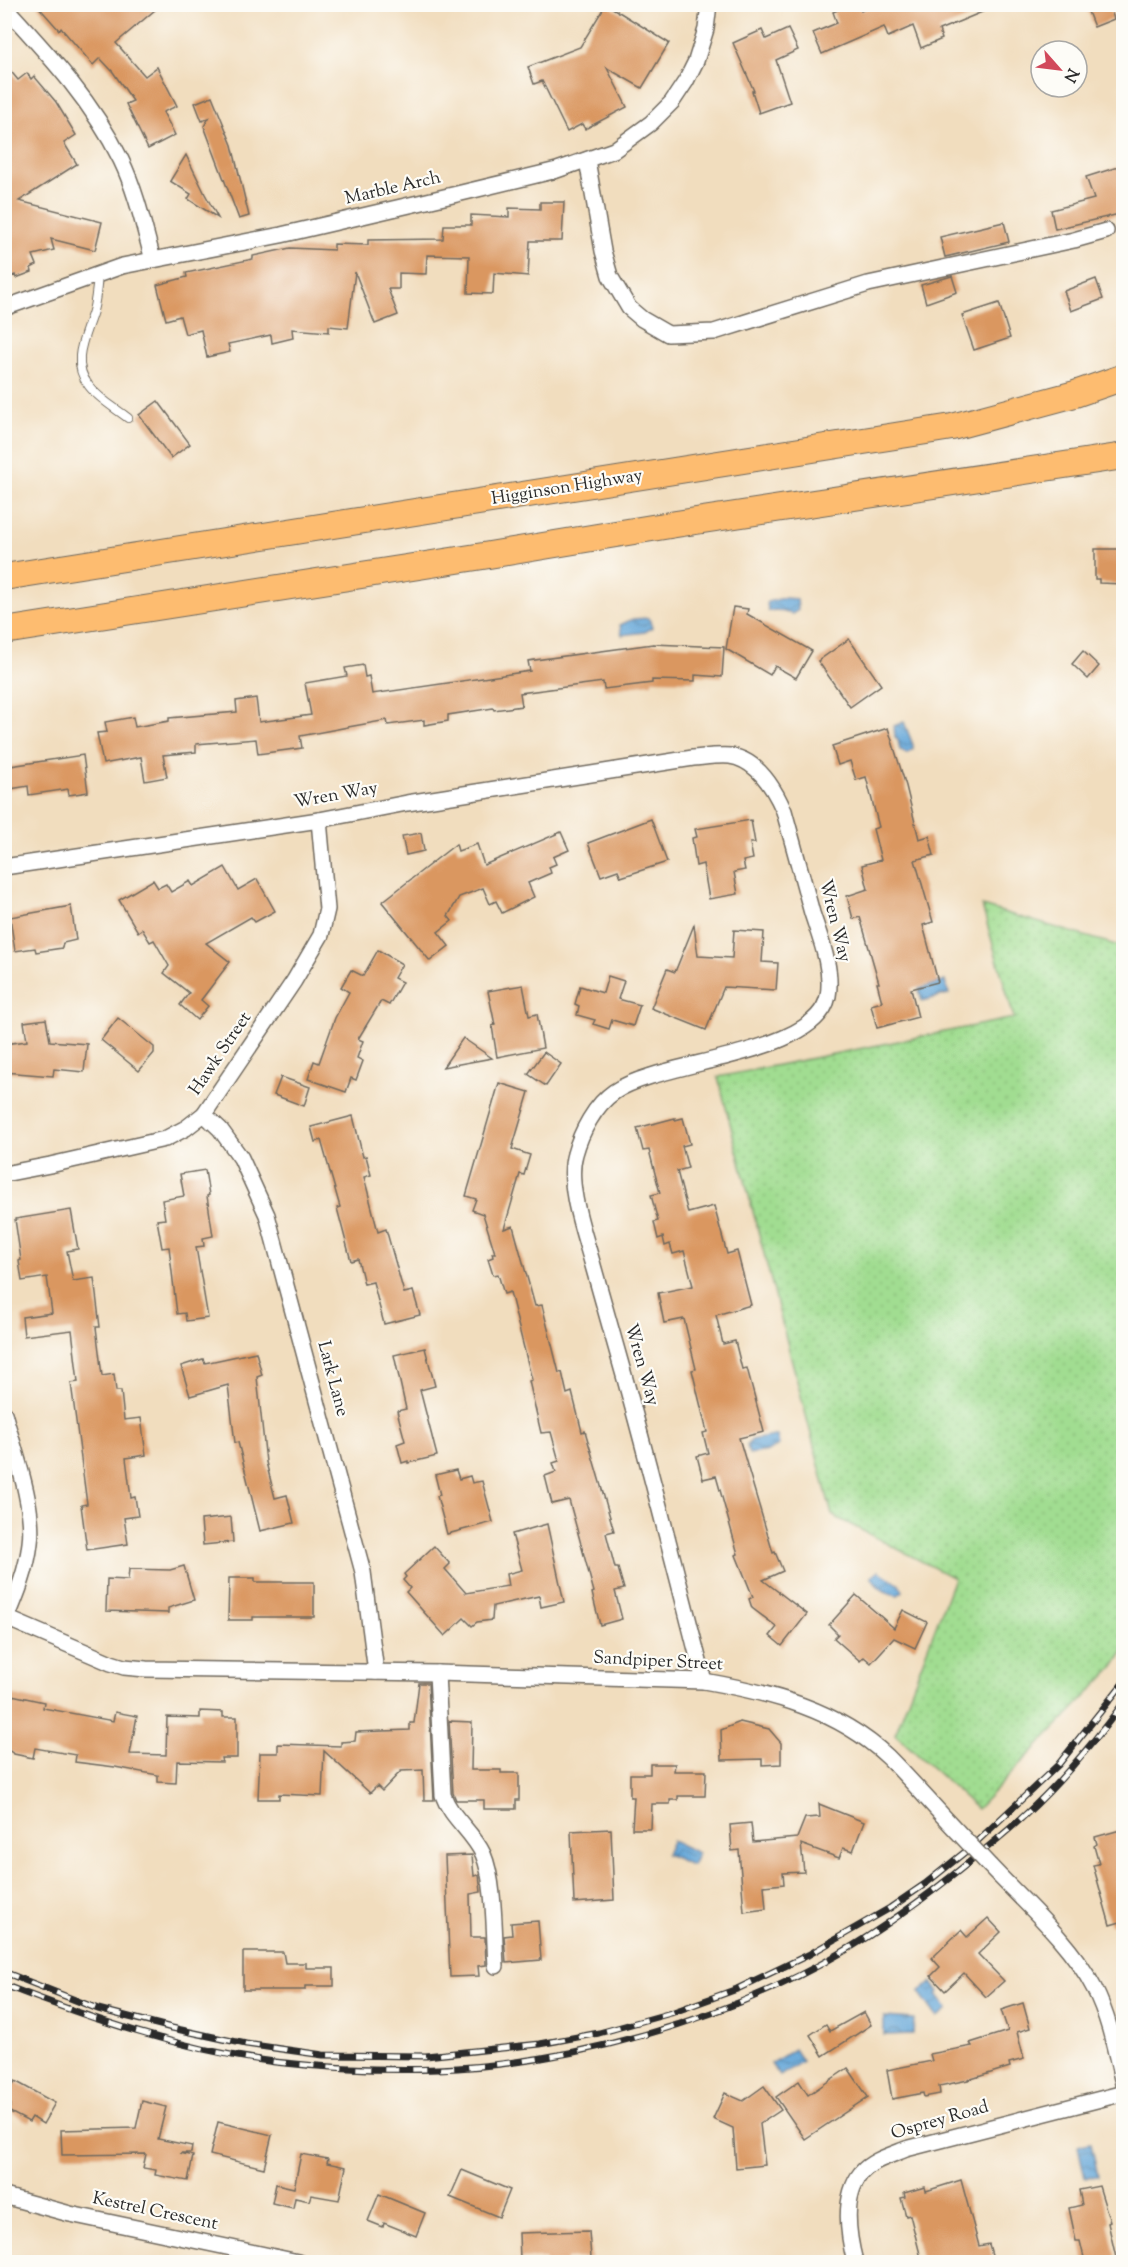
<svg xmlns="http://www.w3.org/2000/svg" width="1128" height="2267" font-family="'Sorts Mill Goudy',serif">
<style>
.grass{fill:url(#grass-dots);stroke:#66845e;stroke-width:1.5}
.water{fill:url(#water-waves);stroke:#486882;stroke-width:1.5}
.building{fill:#da9760}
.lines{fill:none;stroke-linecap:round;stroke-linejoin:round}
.service-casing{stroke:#70695e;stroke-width:10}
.minor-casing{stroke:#70695e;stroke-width:18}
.trunk-casing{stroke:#70695e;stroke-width:28}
.service{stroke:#fff;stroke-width:8}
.minor{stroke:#fff;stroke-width:15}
.trunk{stroke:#fdbc70;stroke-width:26}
.rail-casing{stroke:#2b2b2b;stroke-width:7}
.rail{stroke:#fdfcf7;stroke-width:4.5;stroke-dasharray:14;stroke-linecap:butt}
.minor-bridge-casing{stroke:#70695e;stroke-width:18;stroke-linecap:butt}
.minor-bridge{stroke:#fff;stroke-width:15}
.labels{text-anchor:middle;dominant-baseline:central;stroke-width:4.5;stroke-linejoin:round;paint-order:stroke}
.street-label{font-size:18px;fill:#2b2b2b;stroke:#fdfcf7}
</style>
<defs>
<pattern id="grass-dots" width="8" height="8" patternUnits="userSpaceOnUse" patternTransform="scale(1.5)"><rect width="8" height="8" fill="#a1dd91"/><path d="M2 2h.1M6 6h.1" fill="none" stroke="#8bbe7d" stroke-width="1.8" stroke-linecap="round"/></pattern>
<pattern id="water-waves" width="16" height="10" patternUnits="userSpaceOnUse" patternTransform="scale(1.5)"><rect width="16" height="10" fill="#64a6d8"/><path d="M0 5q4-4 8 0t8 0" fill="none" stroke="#5387af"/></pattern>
</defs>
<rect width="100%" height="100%" fill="#fdfcf7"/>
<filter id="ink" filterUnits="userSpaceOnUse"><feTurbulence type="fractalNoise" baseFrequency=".0167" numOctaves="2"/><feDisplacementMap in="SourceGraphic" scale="12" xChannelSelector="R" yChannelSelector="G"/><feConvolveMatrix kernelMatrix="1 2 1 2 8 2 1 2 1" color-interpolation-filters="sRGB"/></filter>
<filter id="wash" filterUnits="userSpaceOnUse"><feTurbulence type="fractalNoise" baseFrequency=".008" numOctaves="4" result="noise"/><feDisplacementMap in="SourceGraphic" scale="24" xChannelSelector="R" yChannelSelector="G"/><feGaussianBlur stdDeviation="1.35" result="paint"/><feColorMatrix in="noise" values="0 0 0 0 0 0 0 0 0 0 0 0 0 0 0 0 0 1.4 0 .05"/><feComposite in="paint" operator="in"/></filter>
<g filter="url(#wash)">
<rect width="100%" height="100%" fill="#f1ddbe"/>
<!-- grass -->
<polygon class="grass" points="982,906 1123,947 1124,1651 1114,1667 977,1809 895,1734 954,1578 832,1515 718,1077 1014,1018"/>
<!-- water -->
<g class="water">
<polygon points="784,598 797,599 798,610 792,614 776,610 768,611 767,602"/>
<polygon points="649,618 652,628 645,632 622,635 620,625 633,619"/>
<polygon points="904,722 913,745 913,749 907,754 900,750 898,740 895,737 894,726"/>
<polygon points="945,981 949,994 922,1001 919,989"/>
<polygon points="774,1436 777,1436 779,1445 769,1451 749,1454 747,1445 752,1440"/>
<path d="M 879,1571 L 900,1585 L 903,1591 L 898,1595 C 885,1593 878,1588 871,1577 Z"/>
<polygon points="672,1841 698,1853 692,1865 666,1854"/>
<polygon points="932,1982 939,1992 937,1994 948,2009 937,2017 919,1992"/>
<polygon points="884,2017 914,2019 913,2034 884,2035"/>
<polygon points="794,2049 802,2061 780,2076 771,2064"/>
<polygon points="1091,2143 1098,2176 1085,2178 1078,2146"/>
</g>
<g id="blocks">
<!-- building -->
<g class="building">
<polygon points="36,4 162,4 116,43 145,76 157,67 177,106 163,112 175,135 148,149 126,104 133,101 113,72 100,58 93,65 61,28 59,30"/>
<polygon points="606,4 669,43 642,88 607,68 627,107 585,129 582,124 567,132 542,81 534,84 528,67 580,47"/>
<polygon points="851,4 859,4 861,11 876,4 999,5 939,30 942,39 921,48 913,26 888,37 884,27 822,54 813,33 837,23 833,12"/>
<polygon points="1085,4 1109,4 1114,19 1094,27"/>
<polygon points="788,29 798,50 776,60 790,102 759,113 752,91 754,91 733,43 762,30 766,39"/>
<polygon points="4,63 18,80 27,73 31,79 34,76 56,102 76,135 64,143 77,164 19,201 102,222 95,250 51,239 54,250 33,255 37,265 31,268 32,272 16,278 15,275 4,279 4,229 11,226 4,210"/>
<polygon points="212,96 232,145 249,216 239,219 204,126 209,118 202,121 195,103"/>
<polygon points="186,155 205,194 218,218 188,199 191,194 170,181"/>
<polygon points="1124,165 1124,213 1055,229 1051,210 1094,199 1086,177"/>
<polygon points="540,202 564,202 562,241 530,241 528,276 494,273 493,294 468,293 469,256 427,255 426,274 399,273 399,289 388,289 398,315 375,324 355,272 348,328 329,326 329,332 292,329 293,338 272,343 271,335 228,344 230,352 207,357 201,330 185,334 180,316 166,320 157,285 187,277 186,273 253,259 253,256 290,248 334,250 334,244 368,245 368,240 443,239 444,225 471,225 471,215 509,217 509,208 540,209"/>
<polygon points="1004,222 1009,242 945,257 940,237"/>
<polygon points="952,276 957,292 926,303 921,285"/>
<polygon points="1096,279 1103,299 1071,311 1064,291"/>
<polygon points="999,303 1010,338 974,350 962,315"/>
<polygon points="158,401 190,444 171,458 139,415"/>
<polygon points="1095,549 1124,549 1124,584 1099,583 1099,579 1095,579"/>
<polygon points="733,607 748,609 747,614 812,651 796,678 775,666 770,675 726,649"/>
<polygon points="849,639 881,685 850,707 818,661"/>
<polygon points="653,644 724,647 722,677 695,675 695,681 652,680 652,683 604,689 603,682 520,693 522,706 494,710 493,708 448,715 448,721 424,725 424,720 388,725 387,720 348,727 300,736 302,748 258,754 256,739 196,744 196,752 163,755 167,777 145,781 141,757 103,764 97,733 107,732 105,722 133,717 135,727 169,721 169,718 237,712 236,701 256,698 259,722 311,715 305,683 347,676 345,668 363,665 365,677 369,676 372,694 530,671 528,661"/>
<polygon points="1083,651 1099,666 1088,679 1072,664"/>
<polygon points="888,728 906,786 919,839 929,836 934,855 915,860 933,922 923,925 938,982 911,989 918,1017 877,1028 871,1005 882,1002 877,983 879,983 860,917 853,919 847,896 868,889 862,865 881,860 873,829 879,827 866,777 856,780 850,761 838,765 832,746"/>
<polygon points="83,755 88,792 69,795 68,789 29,795 28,786 4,790 4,767"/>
<polygon points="651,819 667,862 621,877 618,870 601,876 588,843"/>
<polygon points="751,820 755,843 750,843 753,859 743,861 745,870 734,872 738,894 709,899 703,864 696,866 692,838 697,837 695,829"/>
<polygon points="561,832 569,850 553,857 556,864 549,867 551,873 528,883 534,897 502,913 496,901 490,904 483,888 459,897 448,916 452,921 438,932 449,946 430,961 382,902 456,844 458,851 477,844 484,865"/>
<polygon points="421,833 424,851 406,855 402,836"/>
<polygon points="225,867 238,890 257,879 275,911 255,922 251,917 206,943 230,962 201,1000 208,1006 197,1020 180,1005 189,993 164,973 169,966 154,940 150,942 142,929 138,932 119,900 153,880 158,888 166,884 171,892 190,881 193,886"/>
<polygon points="71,906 76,940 63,943 62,948 36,952 35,948 15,951 10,917"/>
<polygon points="694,925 698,956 732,958 734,930 764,932 762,962 778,963 776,990 724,987 706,1030 651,1008 667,969 675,972"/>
<polygon points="378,950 402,964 394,978 402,982 389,1005 381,1001 358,1039 363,1041 357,1058 363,1061 356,1080 351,1078 346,1092 308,1079 314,1061 319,1063 335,1018 349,992 341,987 351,970 363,976"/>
<polygon points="608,976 624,981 618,999 640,1005 633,1026 612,1020 609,1029 593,1024 595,1020 577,1015 579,1006 575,1004 580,986 603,993"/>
<polygon points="523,985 529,1016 537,1014 543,1048 497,1057 492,1026 495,1025 488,991"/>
<polygon points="118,1018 154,1047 154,1053 139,1071 101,1040"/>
<polygon points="46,1019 50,1041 87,1044 84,1072 54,1069 53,1076 4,1072 4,1044 27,1041 24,1022"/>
<polygon points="463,1038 492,1058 443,1067"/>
<polygon points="544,1052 561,1064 546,1086 528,1074"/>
<polygon points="281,1077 310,1087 304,1106 274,1095"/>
<polygon points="499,1083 529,1092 512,1149 530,1155 524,1175 520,1174 504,1229 513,1226 535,1306 542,1305 559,1373 562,1372 567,1394 572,1392 582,1432 585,1431 614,1531 606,1533 615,1568 618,1568 624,1589 615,1591 622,1619 600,1625 592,1593 594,1592 569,1500 552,1504 545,1476 556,1472 553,1463 559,1461 551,1432 541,1433 529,1381 532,1380 510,1292 504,1294 498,1274 493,1275 488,1259 493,1257 492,1253 495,1253 483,1214 472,1210 476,1199 466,1196"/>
<polygon points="353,1116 363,1157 366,1156 371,1175 364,1177 378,1232 386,1229 404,1293 413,1291 420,1315 384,1324 373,1282 364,1284 358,1259 351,1261 337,1208 340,1207 321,1140 315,1142 311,1127"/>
<polygon points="675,1118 675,1120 683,1118 690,1144 682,1146 688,1168 677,1171 688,1213 714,1206 727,1254 737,1251 751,1305 716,1315 723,1344 735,1341 742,1369 747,1368 764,1432 739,1438 773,1553 775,1552 783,1571 763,1580 807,1614 782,1646 770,1636 777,1627 752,1608 749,1599 753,1597 736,1555 738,1554 716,1476 703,1479 697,1456 708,1453 703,1433 707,1432 692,1370 696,1369 684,1319 664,1323 658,1293 693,1286 684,1251 673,1254 670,1244 665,1246 663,1237 658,1239 654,1222 658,1221 651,1195 660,1193 649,1150 643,1151 637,1128"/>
<polygon points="205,1170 209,1195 207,1196 213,1236 203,1238 204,1246 196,1247 208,1318 186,1321 185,1313 177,1314 169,1247 162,1248 157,1220 165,1219 162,1200 184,1196 180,1174"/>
<polygon points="71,1210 78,1249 67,1251 73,1281 94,1278 100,1327 96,1327 102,1376 114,1374 116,1391 121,1391 124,1420 141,1418 146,1455 126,1458 131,1498 135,1497 138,1516 124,1518 128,1544 87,1550 81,1505 87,1504 71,1383 78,1382 72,1330 24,1336 22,1317 52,1313 47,1277 22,1281 19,1261 21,1260 15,1219"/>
<polygon points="425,1348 435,1386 420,1390 437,1456 408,1463 408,1461 402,1463 397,1444 405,1441 397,1411 406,1409 394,1355"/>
<polygon points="256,1352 262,1375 257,1377 266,1462 275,1498 287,1495 294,1523 260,1531 238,1442 235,1443 228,1385 190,1396 181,1366 203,1359 205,1363"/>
<polygon points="456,1470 459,1479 470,1476 472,1483 482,1481 493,1522 447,1534 437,1496 440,1495 435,1475"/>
<polygon points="231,1517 233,1542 203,1545 201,1520"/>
<polygon points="547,1524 564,1602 541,1607 539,1596 493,1606 492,1620 477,1622 472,1626 464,1618 445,1636 406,1592 410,1588 403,1580 406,1577 404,1574 434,1546 450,1564 445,1569 466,1593 508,1586 506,1574 522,1570 512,1534"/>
<polygon points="184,1566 194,1600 168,1608 168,1613 106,1611 107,1579 128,1580 129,1569 170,1570"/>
<polygon points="229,1578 255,1578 255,1582 314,1582 314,1617 253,1617 253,1620 228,1620"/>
<polygon points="856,1595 894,1628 903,1610 927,1622 915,1648 894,1638 871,1663 864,1657 860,1661 834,1638 838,1634 829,1625"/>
<polygon points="419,1683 428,1683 434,1800 424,1800 423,1770 401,1771 382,1791 377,1786 370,1793 324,1751 322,1796 279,1794 279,1799 258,1799 260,1753 278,1753 278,1744 341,1746 341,1742 355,1741 356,1732 410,1730 410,1723 414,1723"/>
<polygon points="12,1695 44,1702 43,1708 113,1721 115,1712 137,1716 130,1754 166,1755 167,1717 200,1718 200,1711 223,1712 223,1717 237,1717 237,1758 221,1758 222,1762 177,1761 176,1783 158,1782 158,1775 115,1767 75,1762 76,1755 35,1748 33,1758 14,1754 4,1747 4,1696 11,1698"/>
<polygon points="449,1721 472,1722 471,1770 501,1770 501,1773 519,1773 519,1800 516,1800 516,1809 484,1809 484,1800 456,1800 453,1793"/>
<polygon points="740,1722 769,1729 781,1743 781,1764 762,1765 762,1759 722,1760 721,1730"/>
<polygon points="650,1764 675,1764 674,1771 706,1771 705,1796 678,1796 678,1800 670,1800 670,1804 652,1804 651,1829 632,1829 634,1797 630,1797 630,1774 650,1774"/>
<polygon points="819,1804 864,1822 853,1851 843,1848 839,1858 801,1844 804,1872 783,1873 784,1884 764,1886 766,1909 744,1912 739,1850 732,1851 730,1825 751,1823 753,1842 797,1838 805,1818 820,1817"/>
<polygon points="611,1829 614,1900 574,1903 571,1831"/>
<polygon points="1124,1829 1124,1921 1110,1925 1093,1865 1099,1864 1094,1846 1097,1844 1095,1837"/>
<polygon points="472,1855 474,1876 479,1875 481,1892 470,1894 471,1937 485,1937 486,1965 478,1966 479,1976 450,1977 445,1856"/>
<polygon points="988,1918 1001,1932 978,1954 1004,1981 986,1997 964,1973 945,1991 931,1976 940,1967 932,1958 961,1930 967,1937"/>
<polygon points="538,1921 541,1960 506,1963 504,1936 512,1935 511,1923"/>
<polygon points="243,1952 283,1952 285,1963 306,1963 306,1968 334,1968 334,1986 305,1986 305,1990 243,1990"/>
<polygon points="1023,2003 1030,2028 1017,2032 1024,2059 1009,2063 1010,2067 968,2080 939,2086 940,2094 924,2097 923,2093 892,2099 887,2070 932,2061 930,2054 972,2046 970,2043 1008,2031 1001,2010"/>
<polygon points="864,2012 871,2025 823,2056 810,2035 826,2024 830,2031"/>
<polygon points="848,2068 868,2097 805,2139 776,2097 799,2081 808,2095"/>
<polygon points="15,2081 55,2103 43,2124 32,2117 29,2122 8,2111 11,2105 4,2102 4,2099"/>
<polygon points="764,2086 781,2110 760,2124 765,2165 736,2168 733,2128 713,2119 725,2093 743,2101"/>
<polygon points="142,2101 166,2107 158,2139 192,2146 191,2153 180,2153 193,2156 188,2181 155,2175 156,2170 143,2168 146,2154 62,2155 61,2130 136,2128"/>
<polygon points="218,2122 272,2135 264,2168 210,2155"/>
<polygon points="301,2154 328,2159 327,2163 346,2167 339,2200 311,2195 309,2201 295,2198 293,2208 272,2203 276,2184 294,2188"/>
<polygon points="462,2170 510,2190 499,2217 450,2197"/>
<polygon points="961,2180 979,2246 989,2244 994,2262 922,2262 910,2215 906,2216 901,2198 905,2197 904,2193 925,2187 926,2191"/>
<polygon points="1099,2186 1110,2222 1108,2223 1117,2262 1085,2262 1080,2241 1076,2241 1069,2208 1082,2205 1079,2190"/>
<polygon points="379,2194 425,2213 416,2236 384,2223 383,2227 368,2221"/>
<polygon points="589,2231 591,2258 566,2259 566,2262 546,2262 545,2258 520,2259 519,2233"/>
</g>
</g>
</g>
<g filter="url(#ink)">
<use href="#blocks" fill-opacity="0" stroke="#70695e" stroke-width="1.5"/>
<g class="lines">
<!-- service casing -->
<g class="service-casing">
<path id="service" d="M 98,275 C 97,287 96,300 93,311 C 85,337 70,362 89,386 C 99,399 115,408 128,418"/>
</g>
<!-- minor casing -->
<g class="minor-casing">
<g id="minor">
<path d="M 4,6 C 48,54 92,101 121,160 C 136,191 144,227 153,260"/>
<polyline points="587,160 603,251 610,276 629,308 642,319 668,334 714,332 868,284 1074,240 1106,231"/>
<polyline points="4,308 122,266 281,235 457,194 557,170 614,150 651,123 672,102 686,81 696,61 706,29 709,4"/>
<path d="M 4,867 L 319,820 L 407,803 L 693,758 C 705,757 718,755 730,756 C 758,760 774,788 784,811 C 793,845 803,879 812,913 C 820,938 833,969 828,996 C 817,1056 660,1060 614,1092 C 595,1105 581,1132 575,1154 C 566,1184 584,1233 592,1262 C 603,1301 614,1340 625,1379 C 653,1479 678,1580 704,1681"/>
<polyline points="204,1114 220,1129 241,1158 267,1215 363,1572 376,1672"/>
<polyline points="4,1174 50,1165 165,1139 186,1128 204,1114 294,981 321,935 327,909 319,820"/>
<path d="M 4,1413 C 14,1450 35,1506 30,1543 C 27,1570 17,1594 7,1618"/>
<path d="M 4,1617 L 111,1663 L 124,1667 L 146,1669 L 437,1673 L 704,1681 C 771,1693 837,1709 888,1757 C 912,1781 934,1807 957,1831"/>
<path d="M 437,1673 L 443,1795 C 451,1818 473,1832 483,1854 C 495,1881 494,1935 496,1966"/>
<path d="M 990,1866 C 1024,1902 1071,1943 1094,1988 C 1110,2019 1116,2054 1124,2088"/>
<polyline points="4,2196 70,2214 298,2262"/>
<path d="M 855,2262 C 848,2235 842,2197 861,2173 C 872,2160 892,2155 906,2149 L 1124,2093"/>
</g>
</g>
<!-- trunk casing -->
<g class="trunk-casing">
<g id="trunk">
<polyline points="4,577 952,427 1075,394 1124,377"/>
<polyline points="4,631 483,556 676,524 1124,456"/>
</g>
</g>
<!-- service -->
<use href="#service" class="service"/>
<!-- minor -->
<use href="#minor" class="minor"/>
<!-- trunk -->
<use href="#trunk" class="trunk"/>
<!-- rail casing -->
<g class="rail-casing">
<g id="rail">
<polyline points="4,1972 98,2009 172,2028 246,2044 323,2055 426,2056 540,2044 599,2033 671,2013 737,1989 808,1955 890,1908 925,1884 970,1848 1058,1765 1124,1682"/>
<path d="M 4,1985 C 92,2019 182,2050 275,2062 C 329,2068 384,2071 438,2069 C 570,2064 726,2020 839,1954 C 886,1927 930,1894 972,1860 C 990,1845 1008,1831 1025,1815 C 1062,1781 1094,1742 1124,1702"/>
</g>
</g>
<!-- rail -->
<use href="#rail" class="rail"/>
<!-- minor-bridge casing -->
<g class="minor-bridge-casing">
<polyline id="minor-bridge" points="957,1831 990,1866"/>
</g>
<!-- minor-bridge -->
<use href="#minor-bridge" class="minor-bridge"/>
</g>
</g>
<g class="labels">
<!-- street labels -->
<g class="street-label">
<text transform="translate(393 189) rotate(-13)">Marble Arch</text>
<text transform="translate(567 488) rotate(-9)">Higginson Highway</text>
<text transform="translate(336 796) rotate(-10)">Wren Way</text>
<text transform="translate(834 921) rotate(76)">Wren Way</text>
<text transform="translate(221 1054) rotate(-56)">Hawk Street</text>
<text transform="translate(641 1365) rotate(74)">Wren Way</text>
<text transform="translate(332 1379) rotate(75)">Lark Lane</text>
<text transform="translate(658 1662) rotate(3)">Sandpiper Street</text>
<text transform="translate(940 2121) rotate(-16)">Osprey Road</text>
<text transform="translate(155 2212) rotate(12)">Kestrel Crescent</text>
</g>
</g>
<!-- margin -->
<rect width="1128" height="2267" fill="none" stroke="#fdfcf7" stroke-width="24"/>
<!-- north arrow -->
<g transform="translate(1059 69) rotate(118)"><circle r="28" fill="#fdfcf7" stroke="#a9a8a5" stroke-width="1.5"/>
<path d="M0-4.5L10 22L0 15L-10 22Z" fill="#d1495b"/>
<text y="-9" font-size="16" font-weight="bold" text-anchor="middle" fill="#2b2b2b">N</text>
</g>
</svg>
